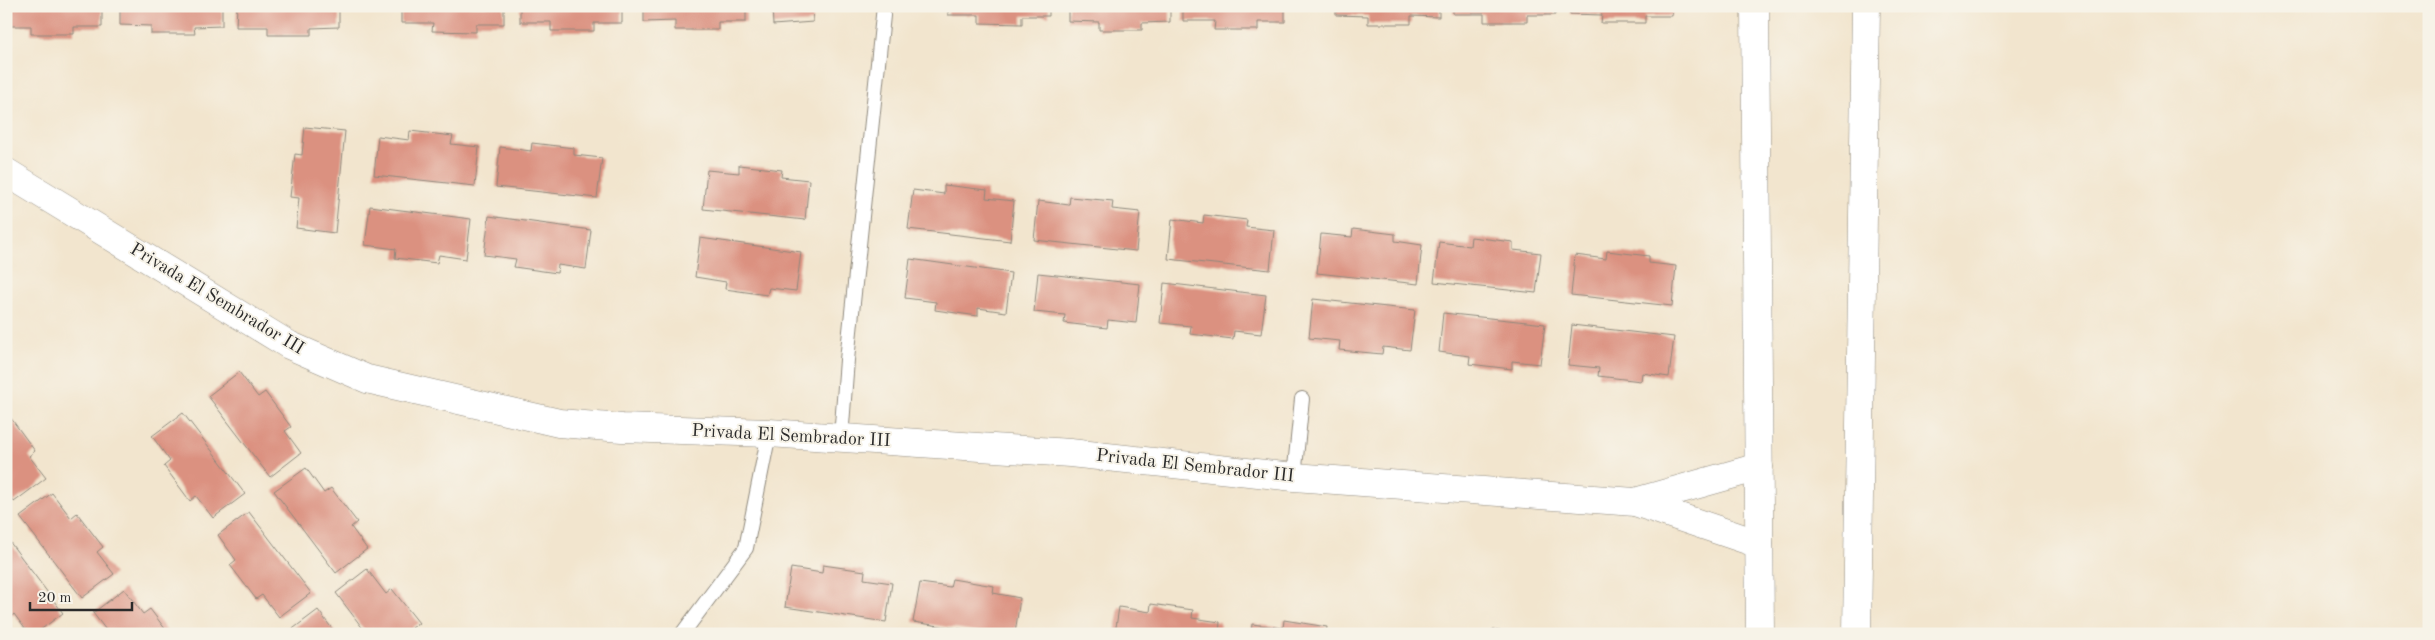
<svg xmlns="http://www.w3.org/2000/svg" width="2435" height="640" font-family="'Old Standard TT',serif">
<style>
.building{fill:#db9180}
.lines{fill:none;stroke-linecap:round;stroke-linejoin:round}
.service-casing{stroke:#8e887c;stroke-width:16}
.minor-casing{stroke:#8e887c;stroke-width:29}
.service{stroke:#fff;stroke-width:14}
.minor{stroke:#fff;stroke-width:28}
.labels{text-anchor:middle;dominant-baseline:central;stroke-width:4;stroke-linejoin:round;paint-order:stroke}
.street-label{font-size:18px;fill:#2b2b2b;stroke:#f7f3e8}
</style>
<rect width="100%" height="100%" fill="#f7f3e8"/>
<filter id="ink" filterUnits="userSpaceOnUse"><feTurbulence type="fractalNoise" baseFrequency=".02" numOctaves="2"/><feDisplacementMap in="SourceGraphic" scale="10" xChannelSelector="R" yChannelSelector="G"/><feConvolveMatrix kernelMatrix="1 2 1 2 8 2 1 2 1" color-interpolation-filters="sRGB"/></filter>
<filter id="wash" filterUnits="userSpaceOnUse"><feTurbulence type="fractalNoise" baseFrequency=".0096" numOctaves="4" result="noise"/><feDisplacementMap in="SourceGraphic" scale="20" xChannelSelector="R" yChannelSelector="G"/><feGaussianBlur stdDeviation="1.12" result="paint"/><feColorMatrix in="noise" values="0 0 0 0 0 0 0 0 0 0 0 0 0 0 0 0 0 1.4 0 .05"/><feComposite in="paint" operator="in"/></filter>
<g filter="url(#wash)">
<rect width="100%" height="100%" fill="#f2e5ce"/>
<g id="blocks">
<!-- building -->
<g class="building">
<polygon points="6,6 102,6 102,27 74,27 74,34 31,34 31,26 6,26"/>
<polygon points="120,6 222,6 222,26 194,27 195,34 151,34 151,26 120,25"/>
<polygon points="237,6 339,6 339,27 311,28 311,35 268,35 268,27 236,27"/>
<polygon points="401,6 504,6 504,24 476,24 476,32 432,31 433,23 401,23"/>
<polygon points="520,6 622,6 622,23 594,23 594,31 551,31 551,22 520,22"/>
<polygon points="644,6 746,6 746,22 718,22 718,30 675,30 675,21 644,22"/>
<polygon points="772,6 812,6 813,22 773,25"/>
<polygon points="948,6 1049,6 1049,16 1022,16 1022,24 979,23 979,15 948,15"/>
<polygon points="1068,6 1170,6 1170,22 1142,23 1142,30 1099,30 1099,22 1068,21"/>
<polygon points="1183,6 1285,6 1285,22 1258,22 1258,30 1214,30 1215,21 1183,21"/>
<polygon points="1336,6 1439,6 1439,17 1411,16 1411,24 1368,24 1368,16 1336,15"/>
<polygon points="1453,6 1555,6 1555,15 1527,15 1527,22 1484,22 1484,14 1453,14"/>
<polygon points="1570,6 1673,6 1672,16 1645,16 1645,23 1601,23 1602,15 1570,14"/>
<polygon points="305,127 345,131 335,233 296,228 299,198 290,197 295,154 302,155"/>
<polygon points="410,131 453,136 451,144 479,147 475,186 374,175 378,136 409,140"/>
<polygon points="532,143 574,148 574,155 602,158 597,198 496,187 500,147 531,151"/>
<polygon points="739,165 782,170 781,177 809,180 805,220 703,209 707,170 739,173"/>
<polygon points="944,185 987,190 986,198 1014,201 1010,241 908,229 913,190 944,194"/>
<polygon points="1070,197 1113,201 1112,209 1140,212 1136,251 1034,240 1038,201 1069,205"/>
<polygon points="370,206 471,219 466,259 439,255 437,263 395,258 396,249 365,245"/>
<polygon points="1204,215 1247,220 1246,227 1274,230 1270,270 1168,259 1172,219 1203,223"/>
<polygon points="489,216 591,230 586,269 558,265 557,273 514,267 516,259 484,255"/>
<polygon points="1353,229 1395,234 1395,241 1422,245 1418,284 1317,273 1321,234 1352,237"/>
<polygon points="1471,237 1513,242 1513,250 1541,253 1536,293 1434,282 1439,242 1470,246"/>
<polygon points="700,238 801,252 796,291 769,288 767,295 725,289 726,282 695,277"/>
<polygon points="1607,251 1649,256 1649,263 1676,266 1672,306 1571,295 1575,255 1606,259"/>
<polygon points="910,259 1011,273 1006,312 978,308 978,316 935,310 936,302 905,298"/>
<polygon points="1038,273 1140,284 1136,323 1108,320 1107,328 1064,323 1065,315 1034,312"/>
<polygon points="1164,283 1266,295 1261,334 1234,331 1233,339 1190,334 1191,326 1160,323"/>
<polygon points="1313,299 1415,310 1410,350 1383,347 1382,354 1339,350 1340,341 1309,338"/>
<polygon points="1443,313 1545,324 1540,364 1512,361 1512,369 1469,364 1470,356 1439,352"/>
<polygon points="1572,325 1674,337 1669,377 1642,373 1641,381 1598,376 1599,368 1568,365"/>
<polygon points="239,372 258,397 265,392 291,427 285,431 301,453 270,477 208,396"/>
<polygon points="183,413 245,494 213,518 196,496 190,501 164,466 170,461 152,436"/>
<polygon points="10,417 35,451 29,456 46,478 14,502 6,491 6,419"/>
<polygon points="306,468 324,493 331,488 357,522 351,527 367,549 336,573 274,491"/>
<polygon points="52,493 71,518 77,513 103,547 97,552 114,574 82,598 20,517"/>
<polygon points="249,512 311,593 279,617 262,595 256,599 230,565 236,560 218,535"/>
<polygon points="6,537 63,613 35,634 29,634 14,614 8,619 6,616"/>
<polygon points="823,565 865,571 864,579 892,583 886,622 785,607 791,568 822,573"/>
<polygon points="367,569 386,594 392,589 419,623 412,628 417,634 367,634 336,593"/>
<polygon points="952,579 994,586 993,593 1020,598 1015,634 994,634 913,622 920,583 950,587"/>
<polygon points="124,589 143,614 150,609 169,634 109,634 93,613"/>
<polygon points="1151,604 1193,610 1192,618 1220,622 1219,634 1115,634 1119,607 1150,612"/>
<polygon points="318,610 336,634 286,634"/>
<polygon points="1284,620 1327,627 1326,634 1251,634 1252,624 1283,628"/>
<polygon points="1493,630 1510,633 1510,634 1492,634"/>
</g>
</g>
</g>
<g filter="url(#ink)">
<use href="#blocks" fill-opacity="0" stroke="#8e887c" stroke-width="1"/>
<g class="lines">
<!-- service casing -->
<g class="service-casing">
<g id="service">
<polyline points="841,438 847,360 884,6"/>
<polyline points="1294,477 1302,399"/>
<polyline points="682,634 746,548 769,433"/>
</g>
</g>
<!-- minor casing -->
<g class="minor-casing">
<g id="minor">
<polyline points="1755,6 1760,634"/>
<polyline points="6,172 289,345 367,379 559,423 622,428 769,433 1070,453 1294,477 1635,502 1759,544"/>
<polyline points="1635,502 1759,467"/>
<polyline points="1857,634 1866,6"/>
</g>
</g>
<!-- service -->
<use href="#service" class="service"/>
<!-- minor -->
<use href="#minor" class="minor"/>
</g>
</g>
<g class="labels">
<!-- street labels -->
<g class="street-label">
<text transform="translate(217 299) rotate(31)">Privada El Sembrador III</text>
<text transform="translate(791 436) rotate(3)">Privada El Sembrador III</text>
<text transform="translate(1195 466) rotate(6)">Privada El Sembrador III</text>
</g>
</g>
<!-- margin -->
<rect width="2435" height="640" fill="none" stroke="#f7f3e8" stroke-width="25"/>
<!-- scale -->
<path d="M30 602v8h102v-8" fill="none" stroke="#2b2b2b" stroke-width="2.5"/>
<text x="38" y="602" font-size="15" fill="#2b2b2b" stroke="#f7f3e8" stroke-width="4" paint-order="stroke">20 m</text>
</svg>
